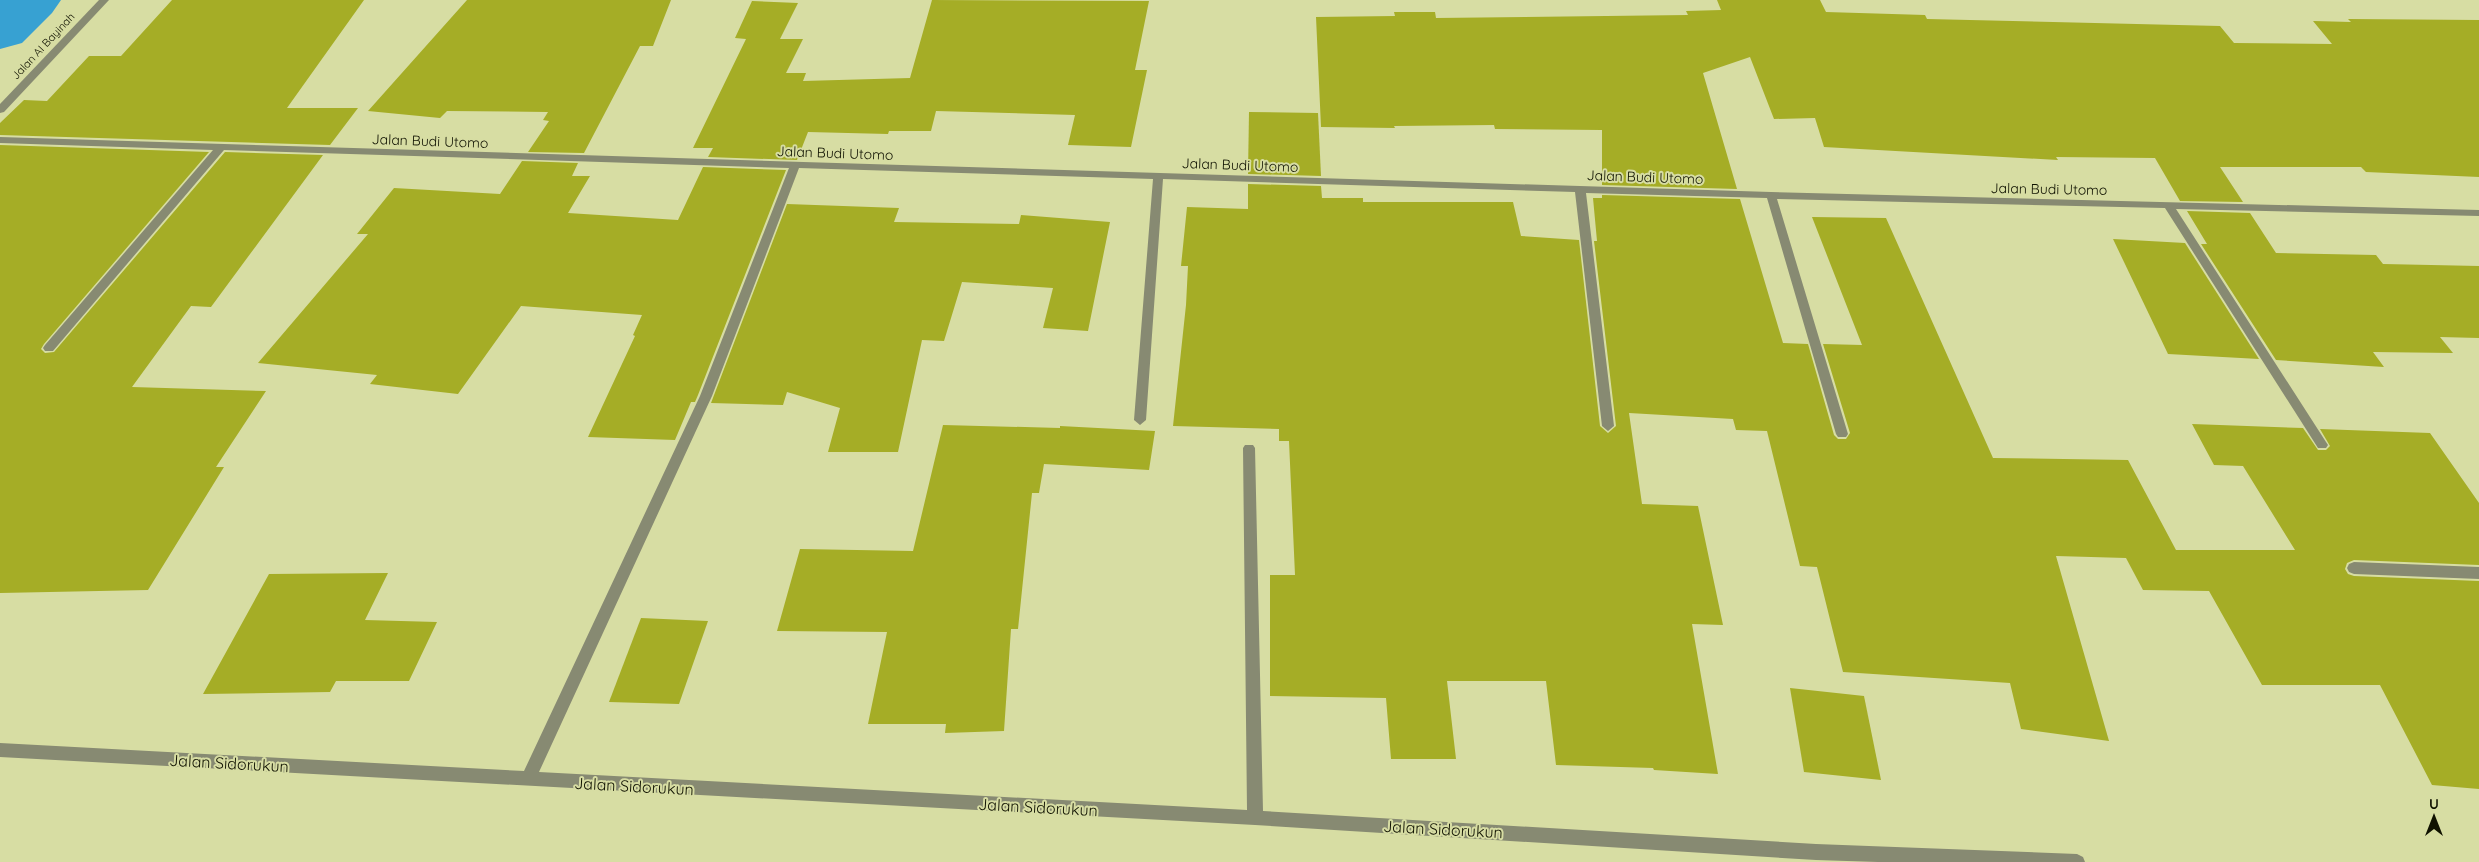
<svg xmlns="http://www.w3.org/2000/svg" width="2479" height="862" font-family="Quicksand,sans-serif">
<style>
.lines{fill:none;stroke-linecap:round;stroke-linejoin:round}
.river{fill:#37a1d2;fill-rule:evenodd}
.building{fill:#a5ad26}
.minor{fill:#878a72;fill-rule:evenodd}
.labels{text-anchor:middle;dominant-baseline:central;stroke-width:4;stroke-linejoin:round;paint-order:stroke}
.far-street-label{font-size:11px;fill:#101200;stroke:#d7dda3}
.street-label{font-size:14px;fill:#101200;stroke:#d7dda3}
.near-street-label{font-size:16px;fill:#101200;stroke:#d7dda3}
</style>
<rect width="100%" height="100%" fill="#d7dda3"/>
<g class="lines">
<!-- river -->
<polygon class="river" points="0,0 61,0 52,13 22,43 0,49"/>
</g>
<!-- building -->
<g class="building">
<polygon points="172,0 364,0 287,108 358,108 330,145 0,135 0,123 24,100 47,101 89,56 121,56"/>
<polygon points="467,0 671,0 653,46 640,46 584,153 528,152 549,121 543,120 548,112 447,111 440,118 368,111"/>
<polygon points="932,0 1149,1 1135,70 1147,70 1131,147 1068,145 1075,115 936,111 931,131 889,131 888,134 808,132 797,160 708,157 713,148 693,148 746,39 735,38 752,1 798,3 780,39 803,39 786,73 806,73 803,81 910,78"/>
<polygon points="1717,0 1820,0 1826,12 1925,15 1927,19 2220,26 2234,43 2332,44 2313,21 2351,22 2348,19 2479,20 2479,177 2366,172 2361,167 2220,167 2243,202 2180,201 2155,158 2056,157 2058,160 1824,147 1815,118 1774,119 1750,57 1703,73 1737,189 1602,185 1602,130 1495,129 1494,125 1394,126 1395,128 1321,127 1316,17 1395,16 1394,12 1435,12 1436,18 1688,15 1686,11 1721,10"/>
<polygon points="1249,112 1318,113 1321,176 1248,174"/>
<polygon points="0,145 209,152 44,344 41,349 45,353 54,352 225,152 323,155 211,307 191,306 132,387 266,391 216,467 224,467 148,590 0,593"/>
<polygon points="522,161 578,163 572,176 590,176 568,213 678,220 703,167 786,170 698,395 695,402 691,402 675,440 588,437 635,336 633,335 642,315 521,306 458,394 370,384 377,375 258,363 368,234 357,234 394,188 500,194"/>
<polygon points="1248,184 1321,186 1322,198 1363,198 1363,202 1513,202 1521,236 1579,240 1600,426 1608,433 1616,426 1594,241 1597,241 1593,198 1602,198 1602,195 1740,199 1783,343 1808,344 1834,435 1838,439 1846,439 1850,433 1823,344 1862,345 1812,217 1886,218 1993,458 2128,460 2176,550 2295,550 2243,466 2214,465 2192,424 2303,428 2318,450 2326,450 2330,446 2320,429 2430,433 2479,503 2479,565 2354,560 2347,563 2345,569 2348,574 2354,576 2479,581 2479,789 2432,785 2380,685 2262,685 2209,591 2143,590 2126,558 2056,556 2109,741 2021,729 2010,683 1843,672 1817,567 1800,566 1767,431 1736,430 1733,419 1629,413 1642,504 1698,506 1723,625 1692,624 1718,774 1654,770 1653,768 1556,765 1546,681 1447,681 1456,759 1391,759 1386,698 1270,696 1270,575 1295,575 1289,441 1279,441 1279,429 1173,426 1186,305 1188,266 1181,266 1187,207 1248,209"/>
<polygon points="787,204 899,208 894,222 1019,224 1021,215 1110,222 1088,331 1043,328 1053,288 962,282 944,341 922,340 898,452 828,452 840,408 787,392 783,405 711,403"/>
<polygon points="2187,211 2250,213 2276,253 2376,255 2383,264 2479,266 2479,338 2440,337 2453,353 2373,352 2384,367 2276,360 2201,244 2207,244"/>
<polygon points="2113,239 2185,243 2259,359 2168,354"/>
<polygon points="943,425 1060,428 1060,426 1155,431 1149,470 1044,464 1039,493 1032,493 1018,629 1011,629 1004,731 945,733 946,724 868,724 887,632 777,631 800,549 913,551"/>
<polygon points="388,573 365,620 437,622 409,681 336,681 330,692 203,694 269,574"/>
<polygon points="641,618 708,621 679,704 609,702"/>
<polygon points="1790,688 1864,696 1881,780 1804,772"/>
</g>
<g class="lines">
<!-- minor -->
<g class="minor">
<polygon points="99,0 109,0 4,112 0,113 0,104"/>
<polygon points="0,137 1771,192 2479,210 2479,216 2176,209 2326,442 2328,445 2326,448 2318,448 2165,208 1777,199 1848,434 1846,437 1838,437 1836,434 1767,198 1586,193 1614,426 1608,431 1602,426 1575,192 1163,179 1146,420 1140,425 1134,420 1153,179 799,168 712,396 539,772 1247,810 1243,448 1245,445 1253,445 1255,448 1263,811 1816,844 2077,854 2083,857 2085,862 1878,862 1816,860 1255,825 0,757 0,743 524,771 700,396 789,168 224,150 53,351 45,351 43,348 45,345 213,150 0,143"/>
<polygon points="2354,562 2479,567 2479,579 2354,574 2349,572 2347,568 2349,564"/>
</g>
</g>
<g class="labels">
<!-- far-street labels -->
<g class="far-street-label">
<text transform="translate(43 46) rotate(-47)">Jalan AI Bayinah</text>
</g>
<!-- street labels -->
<g class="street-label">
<text transform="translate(430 141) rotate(2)">Jalan Budi Utomo</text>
<text transform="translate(835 153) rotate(2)">Jalan Budi Utomo</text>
<text transform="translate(1240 165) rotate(2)">Jalan Budi Utomo</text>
<text transform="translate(1645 177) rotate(2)">Jalan Budi Utomo</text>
<text transform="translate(2049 189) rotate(1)">Jalan Budi Utomo</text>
</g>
<!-- near-street labels -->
<g class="near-street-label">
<text transform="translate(229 763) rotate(3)">Jalan Sidorukun</text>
<text transform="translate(634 786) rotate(3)">Jalan Sidorukun</text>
<text transform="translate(1038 807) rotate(3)">Jalan Sidorukun</text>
<text transform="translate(1443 829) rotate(3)">Jalan Sidorukun</text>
</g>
</g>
<!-- north arrow -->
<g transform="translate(2434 817)" stroke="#d7dda3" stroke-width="4" paint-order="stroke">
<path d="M0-4L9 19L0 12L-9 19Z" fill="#101200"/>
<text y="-8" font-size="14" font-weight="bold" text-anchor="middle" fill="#101200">U</text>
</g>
</svg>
